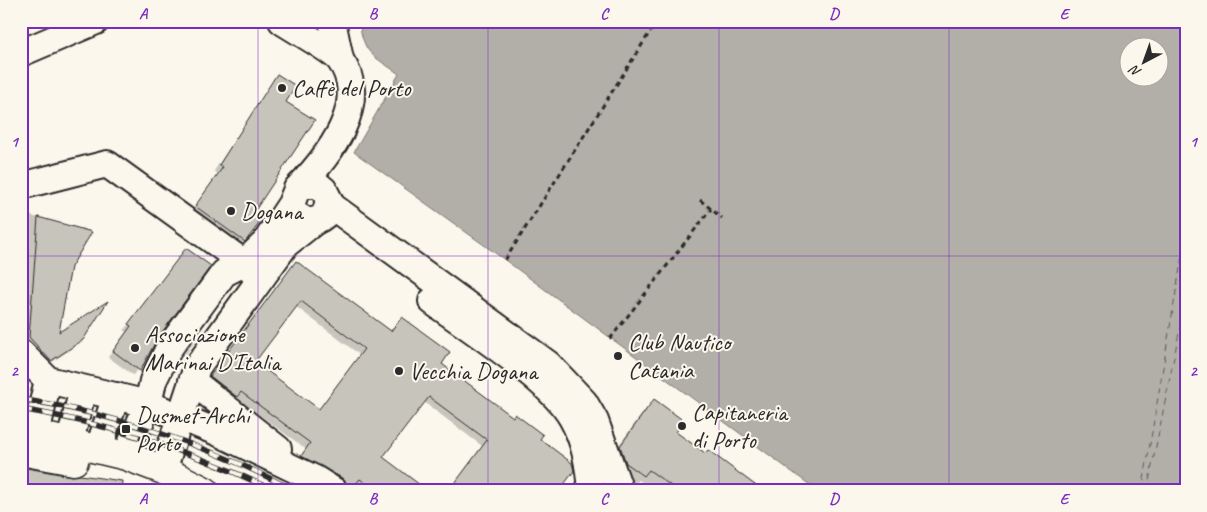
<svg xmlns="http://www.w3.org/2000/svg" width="1207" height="512" font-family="Caveat,sans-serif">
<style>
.water{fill:#b1afa7;stroke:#7b7a75;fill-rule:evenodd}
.shadow{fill:#0003;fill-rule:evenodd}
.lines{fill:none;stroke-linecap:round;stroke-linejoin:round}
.ferry{stroke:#5a5956;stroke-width:1;stroke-dasharray:6 5;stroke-linecap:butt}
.building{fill:#c7c4bc;stroke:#2b2b2b;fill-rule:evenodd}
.minor-casing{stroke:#2b2b2b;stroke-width:30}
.major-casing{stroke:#2b2b2b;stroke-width:31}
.path{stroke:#2b2b2b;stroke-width:3;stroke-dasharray:5 4;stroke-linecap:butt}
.minor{stroke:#fbf7ec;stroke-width:26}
.major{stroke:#fbf7ec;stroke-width:28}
.rail-casing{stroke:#2b2b2b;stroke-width:5.5}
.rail{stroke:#fbf7ec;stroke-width:4;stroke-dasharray:11;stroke-linecap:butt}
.grid{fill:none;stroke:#7b2cbf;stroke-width:1;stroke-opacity:0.55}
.poi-dot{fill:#2b2b2b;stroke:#fbf7ec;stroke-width:2}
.labels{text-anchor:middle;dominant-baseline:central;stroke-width:4;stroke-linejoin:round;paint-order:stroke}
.poi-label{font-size:24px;fill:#2b2b2b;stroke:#fbf7ec;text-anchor:start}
.neatline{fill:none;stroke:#7b2cbf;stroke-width:2}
.grid-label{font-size:16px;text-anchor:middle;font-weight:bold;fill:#7b2cbf}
</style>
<rect width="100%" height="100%" fill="#fbf7ec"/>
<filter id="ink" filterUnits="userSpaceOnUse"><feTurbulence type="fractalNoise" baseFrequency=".02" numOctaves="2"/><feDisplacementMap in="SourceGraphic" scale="10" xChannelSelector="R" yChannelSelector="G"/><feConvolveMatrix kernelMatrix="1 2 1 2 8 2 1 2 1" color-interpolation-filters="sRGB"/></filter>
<g filter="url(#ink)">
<!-- water -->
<path class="water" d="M 359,21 L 1186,21 L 1186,491 L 818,491 L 505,260 L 354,152 L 399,74 C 373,55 364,56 359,21 ZM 1130,48 L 1160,48 L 1160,78 L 1130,78 Z"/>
<!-- shadow -->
<g class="shadow">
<polygon points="278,75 285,102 254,210 244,241 238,247 191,212 218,174 214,171"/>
<polygon points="21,213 90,233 70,267 58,335 82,339 73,348 42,369 22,345 28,245 21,246"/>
<polygon points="181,255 156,338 138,370 133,375 108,357 126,332 124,330"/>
<path d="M 296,262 L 391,332 L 440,364 L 538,439 L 557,491 L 449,491 L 482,446 L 424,402 L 382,457 L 426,491 L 363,491 L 354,484 L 350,491 L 343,491 L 296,461 L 306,449 L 235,397 L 230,402 L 206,382 ZM 295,306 L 360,355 L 318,410 L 254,362 Z"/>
<polygon points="197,337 187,353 184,354 195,339"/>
<polygon points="654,401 674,432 754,491 653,491 639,480 633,486 616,473 610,457 644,411"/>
<polygon points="71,478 104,480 135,490 21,491"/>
</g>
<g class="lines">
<!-- ferry -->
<g class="ferry">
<polyline points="1142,491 1186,233"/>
<polyline points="1147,491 1186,298"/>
</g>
</g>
<!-- building -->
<g class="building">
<polygon points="277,74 296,86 286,102 315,120 256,209 265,216 245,242 195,206 223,167 219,165"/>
<polygon points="38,217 92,232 71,267 59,332 108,301 83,340 51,361 29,337"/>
<polygon points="186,248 211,266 157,339 140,371 113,351 131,326 128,324"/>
<path d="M 296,261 L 391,331 L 402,317 L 450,352 L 442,364 L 513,417 L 515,414 L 543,435 L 540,439 L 572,463 L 574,471 L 559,491 L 449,491 L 487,440 L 429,397 L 383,457 L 428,491 L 376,491 L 360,479 L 349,491 L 347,484 L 342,478 L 301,456 L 310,443 L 241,392 L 237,397 L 210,376 ZM 301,301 L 364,349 L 319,409 L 255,362 Z"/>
<polygon points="654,399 684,421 676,432 705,453 708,450 763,491 678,491 649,470 644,476 626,463 620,446"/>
<polygon points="21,467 71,476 80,475 122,481 121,491 21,491"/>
</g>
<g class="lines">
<!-- minor casing -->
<g class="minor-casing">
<g id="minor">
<path d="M 282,21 C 295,30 332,50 340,60 C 372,104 327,158 297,189"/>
<polyline points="332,21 340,59"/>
<polyline points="21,53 96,21"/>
<polyline points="21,186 107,164 244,263 254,273"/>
<polyline points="329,204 548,364 584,402 595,421 620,491"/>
<path d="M 432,301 C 468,328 551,380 572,418 C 585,441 589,465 591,491"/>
<polyline points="21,353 48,380 148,404 217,432 315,479 334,491"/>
<polyline points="192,381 278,449"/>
<polyline points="36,434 48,380"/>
<polyline points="70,441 83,389"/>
<polyline points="99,448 116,396"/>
<path d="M 126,456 L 148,404 L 153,381 L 169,348 L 224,273 L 244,263 L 265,243 L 291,204 L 297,189 L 304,185 L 318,185 L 324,190 L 329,200 L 325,215 C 311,227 297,220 291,204"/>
<polyline points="163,470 197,367 286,244 315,221"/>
</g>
</g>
<!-- major casing -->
<g class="major-casing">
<g id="major">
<polyline points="21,431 126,456 163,470 205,491"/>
<polyline points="21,451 74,461"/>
</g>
</g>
<!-- path -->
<g class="path">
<polyline points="700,200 722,218"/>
<polyline points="505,260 657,21"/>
<polyline points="610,339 711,209"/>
</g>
<!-- minor -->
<use href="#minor" class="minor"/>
<!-- major -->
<use href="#major" class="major"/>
<!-- rail casing -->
<g class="rail-casing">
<g id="rail">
<path d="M 21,399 C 115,414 211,446 295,491"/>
<path d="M 21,409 C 110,424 194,452 275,491"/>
</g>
</g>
<!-- rail -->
<use href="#rail" class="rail"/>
</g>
</g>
<!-- grid -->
<path class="grid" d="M 258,21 L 258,491M 488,21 L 488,491M 719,21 L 719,491M 949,21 L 949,491M 21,256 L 1186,256"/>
<!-- markers -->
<g class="poi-dot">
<circle cx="282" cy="88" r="5"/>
<circle cx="231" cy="211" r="5"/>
<circle cx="135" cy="348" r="5"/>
<circle cx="618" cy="356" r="5"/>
<circle cx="399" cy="371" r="5"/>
<circle cx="682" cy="426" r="5"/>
<rect x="121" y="424" width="10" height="10" rx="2.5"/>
</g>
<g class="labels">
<!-- poi labels -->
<g class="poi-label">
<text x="292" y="88">Caffè del Porto</text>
<text x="241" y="211">Dogana</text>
<text x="145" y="334">Associazione<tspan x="145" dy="28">Marinai D'Italia</tspan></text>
<text x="628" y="342">Club Nautico<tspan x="628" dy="28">Catania</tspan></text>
<text x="409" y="371">Vecchia Dogana</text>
<text x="692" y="412">Capitaneria<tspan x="692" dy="28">di Porto</tspan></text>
<text x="136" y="415">Dusmet-Archi<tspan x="136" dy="28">Porto</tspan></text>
</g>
</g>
<!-- margin -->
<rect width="1207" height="512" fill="none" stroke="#fbf7ec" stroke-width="55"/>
<!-- north arrow -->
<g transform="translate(1144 62) rotate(221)"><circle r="24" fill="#fbf7ec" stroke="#a8a59f"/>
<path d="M0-4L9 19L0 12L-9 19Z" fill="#2b2b2b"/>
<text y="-8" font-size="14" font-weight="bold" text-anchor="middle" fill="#2b2b2b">N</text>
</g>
<rect x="28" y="28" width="1152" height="456" class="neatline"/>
<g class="grid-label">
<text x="143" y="19">A</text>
<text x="373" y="19">B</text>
<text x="604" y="19">C</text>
<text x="834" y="19">D</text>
<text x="1064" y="19">E</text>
<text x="14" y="147">1</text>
<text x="1193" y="147">1</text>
<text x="14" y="376">2</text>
<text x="1193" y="376">2</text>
<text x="143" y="504">A</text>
<text x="373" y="504">B</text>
<text x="604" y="504">C</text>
<text x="834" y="504">D</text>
<text x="1064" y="504">E</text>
</g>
</svg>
